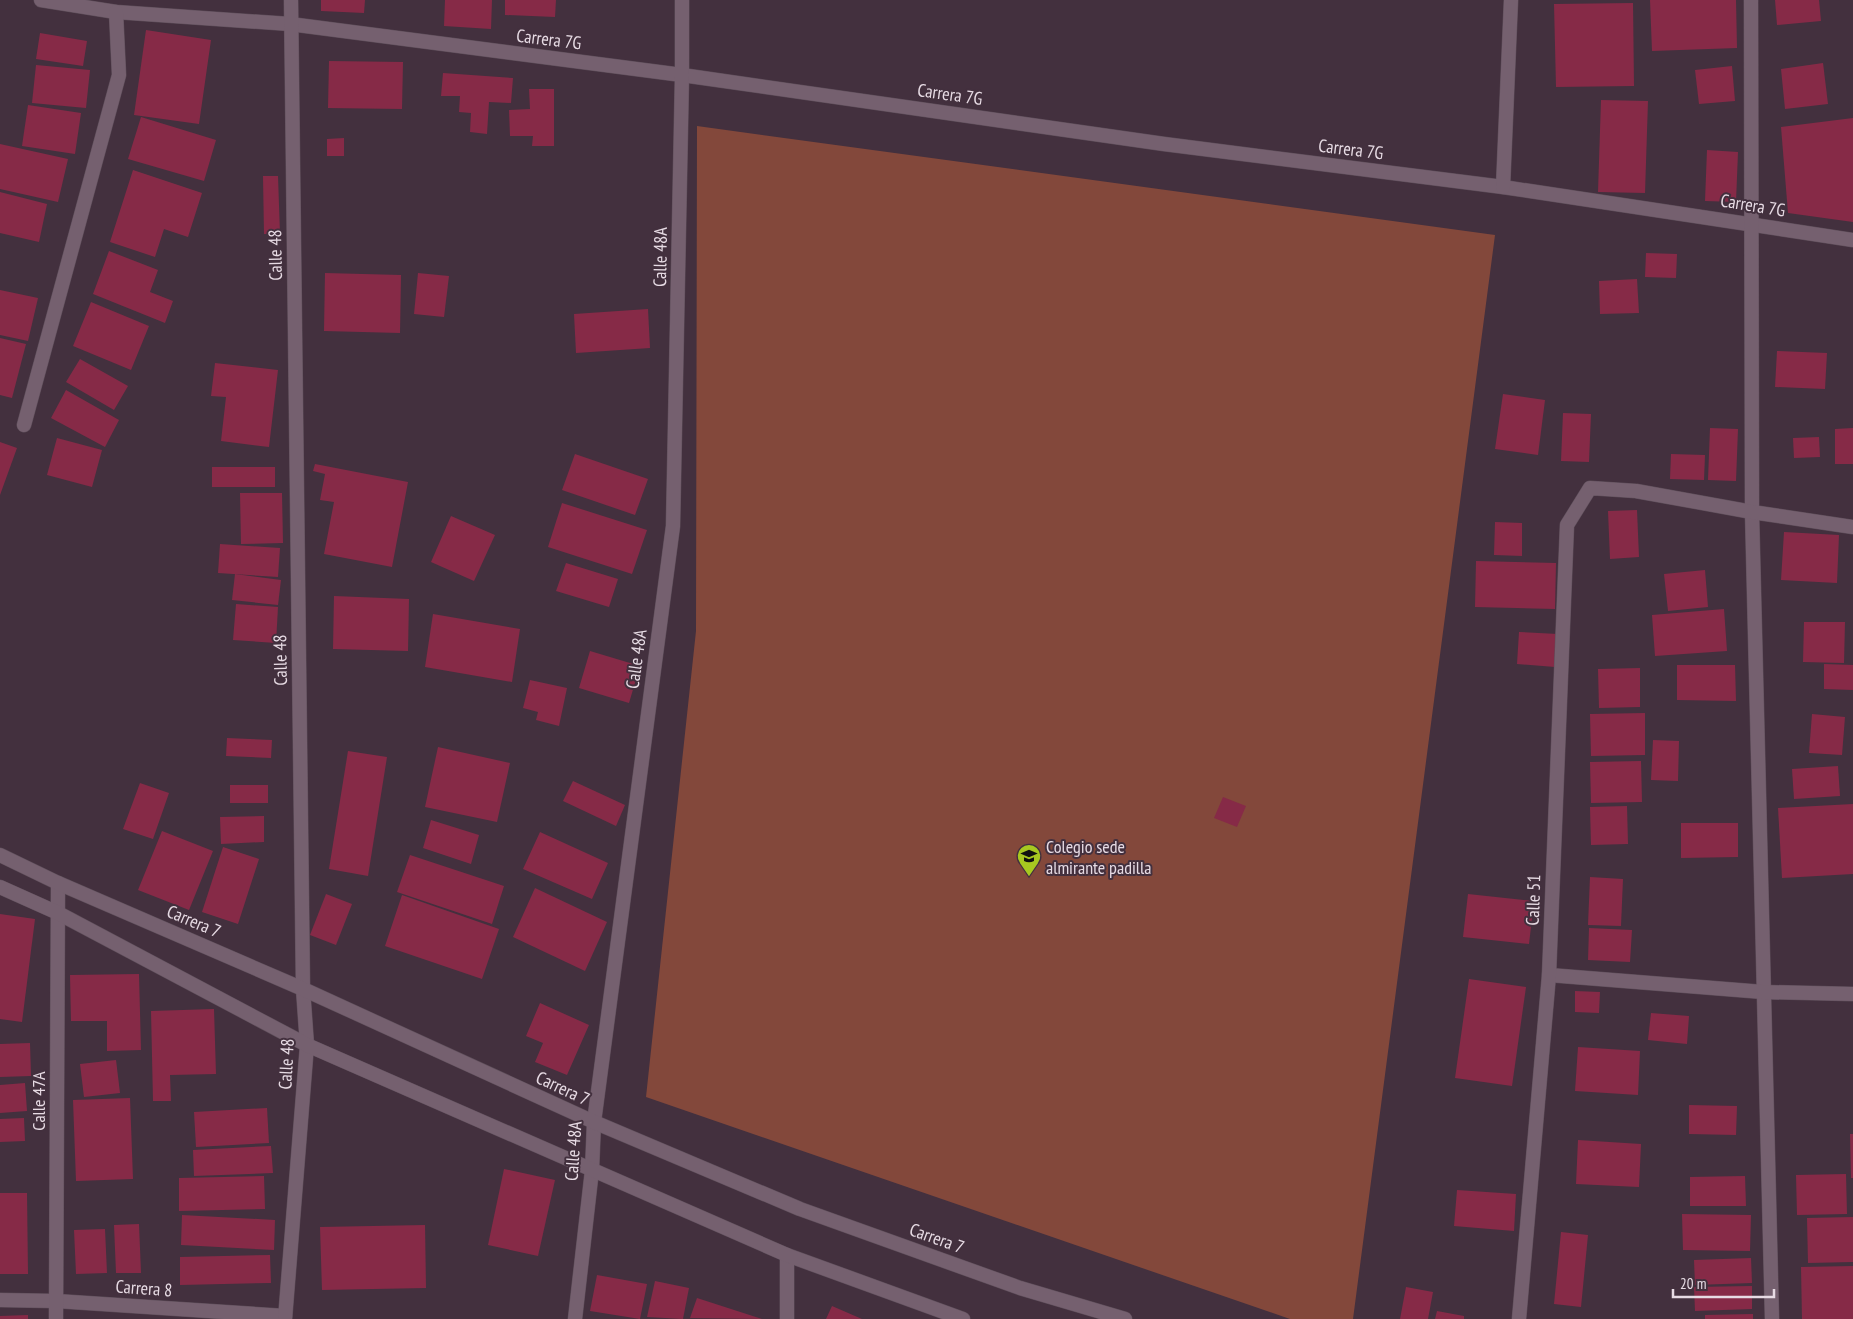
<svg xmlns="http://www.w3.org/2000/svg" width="1853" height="1319" font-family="'PT Sans Narrow',sans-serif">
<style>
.green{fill:#83483b}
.building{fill:#862a47}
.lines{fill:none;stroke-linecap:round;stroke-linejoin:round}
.minor-casing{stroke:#5e4e5a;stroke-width:15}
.tertiary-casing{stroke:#5e4e5a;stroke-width:15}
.minor{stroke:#75606f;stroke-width:14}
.tertiary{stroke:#75606f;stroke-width:14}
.labels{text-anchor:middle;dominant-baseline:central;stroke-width:4;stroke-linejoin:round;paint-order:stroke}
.street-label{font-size:18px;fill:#e7dbe4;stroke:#43303e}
.poi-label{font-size:18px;fill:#e7dbe4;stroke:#43303e;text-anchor:start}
</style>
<rect width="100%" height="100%" fill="#43303e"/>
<!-- green -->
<polygon class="green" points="697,126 1495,235 1353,1319 1290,1319 646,1097 696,631"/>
<!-- building -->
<g class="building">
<polygon points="321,0 365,0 364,13 321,11"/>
<polygon points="445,0 492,0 491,29 444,26"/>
<polygon points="505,0 556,0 555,17 505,15"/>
<polygon points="1650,0 1736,0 1737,48 1652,51"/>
<polygon points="1775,0 1819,0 1821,21 1777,25"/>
<polygon points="1633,3 1634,86 1556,87 1554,4"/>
<polygon points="146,30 211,40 199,124 134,115"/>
<polygon points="40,33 87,41 83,66 36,59"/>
<polygon points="329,61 403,62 402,109 328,108"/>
<polygon points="1823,63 1828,104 1785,109 1781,69"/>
<polygon points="36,65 90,70 86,108 32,103"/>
<polygon points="1732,66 1735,101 1699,104 1695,70"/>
<polygon points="443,73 513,78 511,103 489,102 487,134 470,132 471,113 459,112 460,96 441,96"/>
<polygon points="529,89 554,89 554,146 532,146 533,136 510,136 509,110 530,109"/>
<polygon points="1601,100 1648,101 1645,193 1598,192"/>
<polygon points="28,105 81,113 75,154 22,146"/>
<polygon points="141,117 216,140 204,181 128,159"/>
<polygon points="1853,118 1853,222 1788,213 1781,127"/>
<polygon points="344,138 344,156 327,156 327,139"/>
<polygon points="0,144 68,159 58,202 0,189"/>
<polygon points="1707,150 1738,152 1736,202 1705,201"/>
<polygon points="133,170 202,193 188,237 164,229 155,257 110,242"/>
<polygon points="263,176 278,176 280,234 264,234"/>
<polygon points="0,192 47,204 39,242 0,233"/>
<polygon points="109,251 158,270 150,292 173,301 165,323 93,294"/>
<polygon points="1646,253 1677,254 1676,278 1645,277"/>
<polygon points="325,273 401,275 400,333 324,331"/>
<polygon points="418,273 449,276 444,317 414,314"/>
<polygon points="1637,279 1639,313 1600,314 1599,281"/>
<polygon points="0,290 38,298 28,341 0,335"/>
<polygon points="91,302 149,326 131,370 73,346"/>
<polygon points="648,309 650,348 576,353 574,314"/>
<polygon points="0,338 26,344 12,398 0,395"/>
<polygon points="1777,351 1827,353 1825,389 1775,387"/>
<polygon points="80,359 128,386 114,410 66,382"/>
<polygon points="215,363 278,370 269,447 221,441 226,397 211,396"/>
<polygon points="66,390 119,420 105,447 51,418"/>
<polygon points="1503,394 1545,400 1538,455 1495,449"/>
<polygon points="1563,413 1591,414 1589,462 1561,461"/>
<polygon points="1710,428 1738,429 1736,481 1708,480"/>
<polygon points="1853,428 1853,464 1835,464 1835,429"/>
<polygon points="1819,437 1820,457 1794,458 1793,438"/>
<polygon points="57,438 102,450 92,487 47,475"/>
<polygon points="0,442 17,448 0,495"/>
<polygon points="575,454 648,479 635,515 562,490"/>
<polygon points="1671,454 1705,455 1704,480 1670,479"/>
<polygon points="315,464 408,482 392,567 324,554 334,502 320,500 325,474 313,471"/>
<rect x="212" y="467" width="63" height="20"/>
<polygon points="240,493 282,493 283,543 241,544"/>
<polygon points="562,503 647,530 632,574 548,547"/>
<polygon points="1637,510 1639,557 1610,559 1608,511"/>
<polygon points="451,516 495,535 474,581 431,562"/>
<polygon points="1495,522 1522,523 1522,556 1494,555"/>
<polygon points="1784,532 1839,535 1837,583 1781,580"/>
<polygon points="220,544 280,548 278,577 218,573"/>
<polygon points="1476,561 1556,563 1555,609 1475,607"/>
<polygon points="566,563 618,579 609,607 556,591"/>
<polygon points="1705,570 1708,607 1668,611 1664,574"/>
<polygon points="235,574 281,580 278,605 232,600"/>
<polygon points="334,596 409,599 408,651 333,649"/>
<polygon points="236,604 278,607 276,643 233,640"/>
<polygon points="1724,609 1727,651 1655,656 1652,615"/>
<polygon points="433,614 520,629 512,682 425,667"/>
<polygon points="1804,622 1845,622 1844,663 1803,662"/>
<polygon points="1519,632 1558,634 1555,667 1517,664"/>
<polygon points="590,651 640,666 629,703 579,688"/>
<polygon points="1824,664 1853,665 1853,690 1824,689"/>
<polygon points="1677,665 1735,665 1736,701 1677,700"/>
<polygon points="1640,668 1640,707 1599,708 1598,669"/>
<polygon points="530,680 567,688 559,726 536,720 538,712 523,708"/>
<polygon points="1645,713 1645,755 1591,756 1590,714"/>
<polygon points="1812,714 1845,717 1842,755 1809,753"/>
<polygon points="227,738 272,740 271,758 226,756"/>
<polygon points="1653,740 1679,741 1678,781 1651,780"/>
<polygon points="438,747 510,763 497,822 425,807"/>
<polygon points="348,751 387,757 368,876 329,869"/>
<polygon points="1641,761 1642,802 1591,803 1590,762"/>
<polygon points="1838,766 1840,796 1794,799 1792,769"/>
<polygon points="573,781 625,805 616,826 563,801"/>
<polygon points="140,783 169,793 153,839 123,829"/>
<rect x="230" y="785" width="38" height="18"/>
<polygon points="1223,797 1246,806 1237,827 1214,818"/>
<polygon points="1853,804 1853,874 1782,878 1778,808"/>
<polygon points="1627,806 1628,844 1591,845 1590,807"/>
<polygon points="264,816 264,842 221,844 220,817"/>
<polygon points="431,820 479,835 471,864 423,848"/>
<polygon points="1681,823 1738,823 1738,857 1681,858"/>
<polygon points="162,831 213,851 189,910 138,890"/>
<polygon points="540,832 608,863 592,899 523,869"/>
<polygon points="223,847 259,859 238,924 202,912"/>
<polygon points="410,855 504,886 492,924 397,892"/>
<polygon points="1590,877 1623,879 1621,926 1588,925"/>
<polygon points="535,888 607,922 585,971 513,937"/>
<polygon points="326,894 352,904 336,945 310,935"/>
<polygon points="1468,894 1534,901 1529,944 1463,937"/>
<polygon points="402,895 499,929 482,979 385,946"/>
<polygon points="0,914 35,919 22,1022 0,1019"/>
<polygon points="1589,928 1632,930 1630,962 1588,960"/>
<polygon points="139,974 141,1050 107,1051 107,1021 71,1021 70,975"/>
<polygon points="1469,979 1526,987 1512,1086 1455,1078"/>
<polygon points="1575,991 1600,992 1599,1013 1575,1012"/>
<polygon points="540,1003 589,1025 567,1075 535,1062 543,1043 526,1036"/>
<polygon points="214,1009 216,1074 170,1075 171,1101 153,1101 151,1011"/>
<polygon points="1651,1013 1689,1016 1687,1044 1648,1040"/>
<polygon points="30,1043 31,1076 0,1077 0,1044"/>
<polygon points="1578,1047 1640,1051 1638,1095 1575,1091"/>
<polygon points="116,1060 120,1093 84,1097 80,1064"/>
<polygon points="25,1083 27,1111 0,1113 0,1085"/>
<polygon points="130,1098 133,1179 76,1181 73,1100"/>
<polygon points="1689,1105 1737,1106 1736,1135 1689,1134"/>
<polygon points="267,1108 269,1143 196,1147 194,1112"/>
<polygon points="24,1118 25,1141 0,1142 0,1119"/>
<polygon points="1850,1134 1853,1134 1853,1178 1851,1178"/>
<polygon points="1578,1140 1641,1144 1639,1187 1576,1184"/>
<polygon points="271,1146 273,1173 194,1176 193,1150"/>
<polygon points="504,1169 555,1180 538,1256 488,1245"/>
<polygon points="1846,1174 1847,1214 1797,1215 1796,1175"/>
<polygon points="264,1176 265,1209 179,1211 179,1178"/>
<polygon points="1745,1176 1746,1206 1690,1206 1690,1177"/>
<polygon points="1457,1190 1516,1194 1514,1231 1454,1226"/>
<polygon points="0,1193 27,1193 28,1274 0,1274"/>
<polygon points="1682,1214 1751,1215 1750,1251 1683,1250"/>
<polygon points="182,1215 275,1220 274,1250 181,1245"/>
<polygon points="1853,1217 1853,1262 1808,1263 1807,1218"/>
<polygon points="139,1224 141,1273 116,1273 114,1225"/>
<polygon points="425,1225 426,1288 322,1290 320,1227"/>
<polygon points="105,1229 107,1273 76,1274 74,1230"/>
<polygon points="1561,1232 1588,1235 1581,1307 1554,1304"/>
<polygon points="270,1255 271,1283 180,1285 180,1257"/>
<polygon points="1751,1258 1752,1283 1695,1285 1694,1260"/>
<polygon points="1853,1266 1853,1319 1802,1319 1801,1267"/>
<polygon points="597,1275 647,1284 640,1319 590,1311"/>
<polygon points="655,1281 689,1288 683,1319 647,1317"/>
<polygon points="1752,1286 1752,1309 1695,1311 1694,1287"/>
<polygon points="1406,1287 1433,1292 1428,1319 1400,1319"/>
<polygon points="697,1298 762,1319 690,1318"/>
<polygon points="832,1306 862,1319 826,1319"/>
<polygon points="1437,1311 1464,1316 1464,1319 1435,1319"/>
<polygon points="1753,1314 1753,1319 1705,1319 1705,1315"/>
<polygon points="28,1315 28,1319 0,1319 0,1316"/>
</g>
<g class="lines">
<!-- minor casing -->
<g class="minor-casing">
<g id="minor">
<polyline points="41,0 116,12 290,24 682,75 1164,144 1503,187 1853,240"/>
<polyline points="1751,0 1752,512 1772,1319"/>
<polyline points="1503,187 1511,0"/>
<polyline points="24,425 119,75 116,12"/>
<polyline points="1549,975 1763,992 1853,994"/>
<polyline points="0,1300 56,1301 285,1316"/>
<polyline points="56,1319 58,883"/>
<polyline points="285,1319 307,1045 303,989 291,0"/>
<polyline points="575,1319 592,1170 594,1122 673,526 682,75 682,0"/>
<polyline points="787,1319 787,1255"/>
<polyline points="1519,1319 1549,975 1567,525 1590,488 1636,491 1752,512 1853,527"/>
</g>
</g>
<!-- tertiary casing -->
<g class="tertiary-casing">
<g id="tertiary">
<polyline points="0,855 58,883 303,989 594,1122 800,1209 1020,1288 1125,1319"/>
<polyline points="0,887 58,913 307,1045 787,1255 963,1319"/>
</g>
</g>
<!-- minor -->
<use href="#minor" class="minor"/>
<!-- tertiary -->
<use href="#tertiary" class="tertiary"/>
</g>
<!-- icons -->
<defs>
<g id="school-pin" transform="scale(1.25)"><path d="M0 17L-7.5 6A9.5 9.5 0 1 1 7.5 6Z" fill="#a7c820" stroke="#43303e"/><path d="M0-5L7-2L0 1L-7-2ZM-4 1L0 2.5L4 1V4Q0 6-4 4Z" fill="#111"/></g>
</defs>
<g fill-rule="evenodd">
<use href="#school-pin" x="1029" y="856"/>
</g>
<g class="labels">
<!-- street labels -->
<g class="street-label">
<text transform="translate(549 39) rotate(7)">Carrera 7G</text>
<text transform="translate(950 94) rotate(8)">Carrera 7G</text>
<text transform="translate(1351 149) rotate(7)">Carrera 7G</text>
<text transform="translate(1753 205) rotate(9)">Carrera 7G</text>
<text transform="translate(275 255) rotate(-91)">Calle 48</text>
<text transform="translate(660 257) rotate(-89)">Calle 48A</text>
<text transform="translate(636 659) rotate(-82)">Calle 48A</text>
<text transform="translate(280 660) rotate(-91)">Calle 48</text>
<text transform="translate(1533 900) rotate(-88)">Calle 51</text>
<text transform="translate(194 921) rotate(23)">Carrera 7</text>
<text transform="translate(286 1064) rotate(-87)">Calle 48</text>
<text transform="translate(563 1088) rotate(25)">Carrera 7</text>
<text transform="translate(38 1101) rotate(-90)">Calle 47A</text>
<text transform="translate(573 1151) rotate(-86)">Calle 48A</text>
<text transform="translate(937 1238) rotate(20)">Carrera 7</text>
<text transform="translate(144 1288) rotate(4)">Carrera 8</text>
</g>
<!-- poi labels -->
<g class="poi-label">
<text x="1046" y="846">Colegio sede<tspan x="1046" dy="21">almirante padilla</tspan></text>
</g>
</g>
<!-- scale -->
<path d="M1673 1289v8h101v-8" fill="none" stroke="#e7dbe4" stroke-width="2.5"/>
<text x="1680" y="1289" font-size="15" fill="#e7dbe4" stroke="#43303e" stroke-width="4" paint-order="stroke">20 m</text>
</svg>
